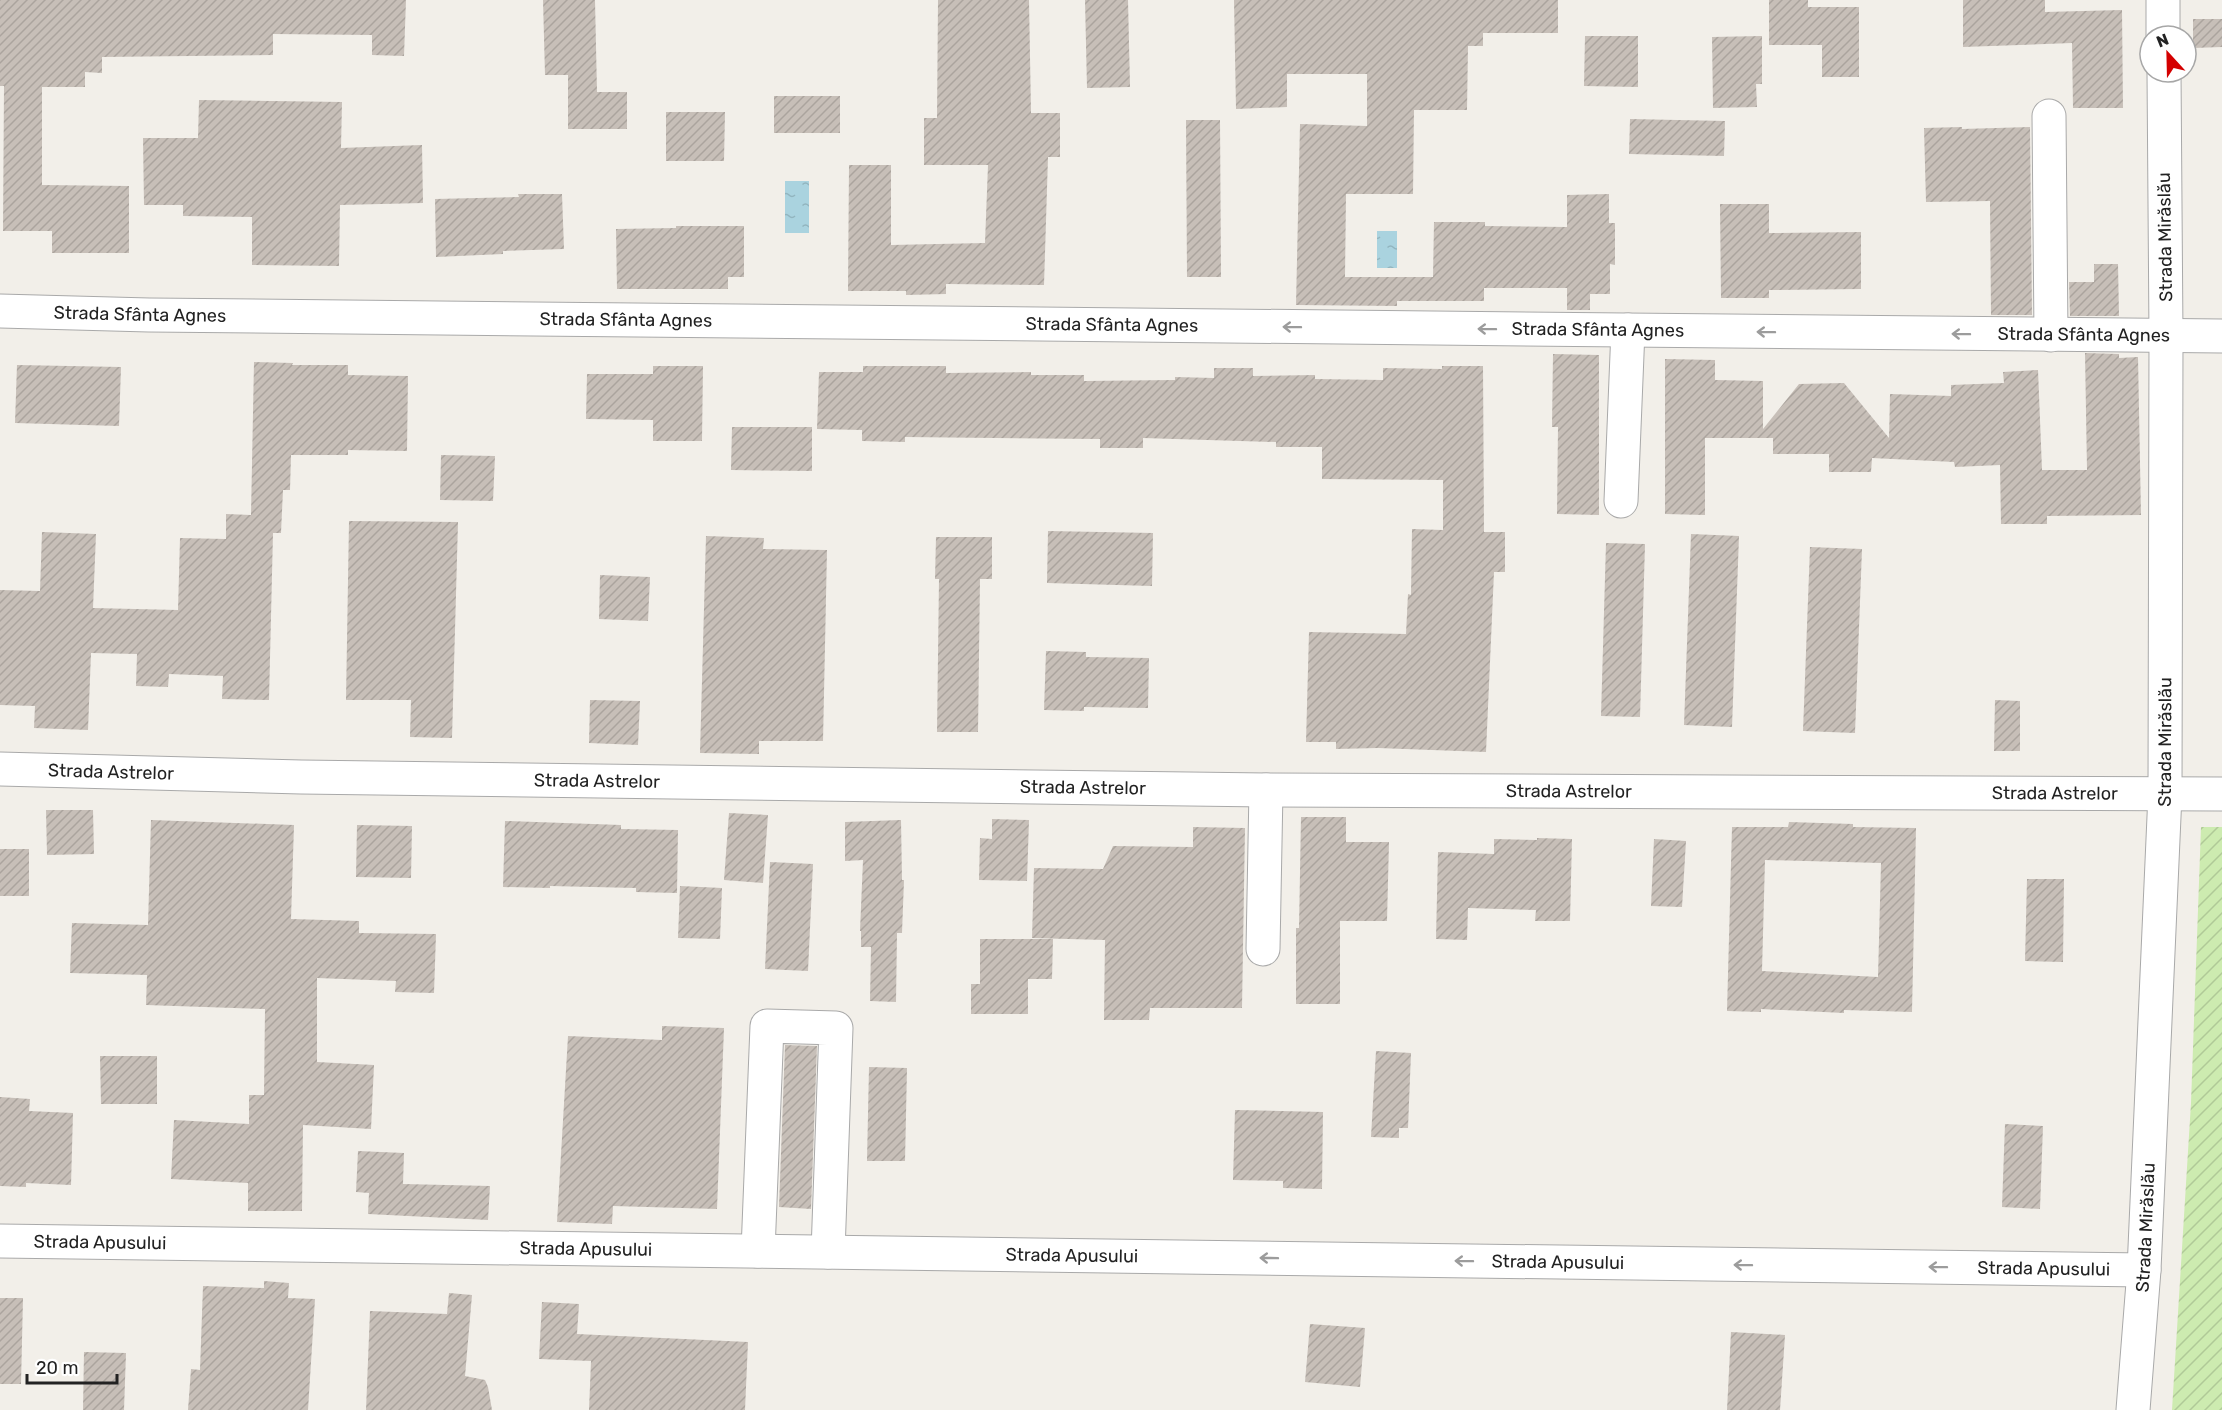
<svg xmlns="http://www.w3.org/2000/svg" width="2222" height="1410" font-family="Rubik,sans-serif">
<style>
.garden{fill:url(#garden-furrows)}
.water{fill:url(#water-ripples)}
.building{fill:url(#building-hatch);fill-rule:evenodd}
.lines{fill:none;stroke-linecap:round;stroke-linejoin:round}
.minor-casing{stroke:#a9a9a9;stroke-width:35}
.minor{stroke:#fff;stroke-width:33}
.oneway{stroke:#9c9c9c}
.labels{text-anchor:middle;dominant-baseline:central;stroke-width:6;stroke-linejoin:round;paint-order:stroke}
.street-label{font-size:18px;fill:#222;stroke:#fff}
</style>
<defs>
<pattern id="garden-furrows" width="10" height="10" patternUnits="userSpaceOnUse" patternTransform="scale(1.5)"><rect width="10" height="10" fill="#cdebb0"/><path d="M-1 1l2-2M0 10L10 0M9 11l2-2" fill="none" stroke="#b0c997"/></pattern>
<pattern id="water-ripples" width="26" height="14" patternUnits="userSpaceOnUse" patternTransform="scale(1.5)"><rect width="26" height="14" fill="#aad3df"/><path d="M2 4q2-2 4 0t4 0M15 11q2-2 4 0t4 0" fill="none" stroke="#92b5bf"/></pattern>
<pattern id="building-hatch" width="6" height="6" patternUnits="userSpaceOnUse" patternTransform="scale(1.5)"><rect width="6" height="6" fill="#c7bfb8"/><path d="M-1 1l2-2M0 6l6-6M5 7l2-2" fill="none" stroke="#aba49e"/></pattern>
</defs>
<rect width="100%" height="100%" fill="#f2efe9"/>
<!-- garden -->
<polygon class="garden" points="2201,827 2222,827 2222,1410 2172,1410 2191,1103"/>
<!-- water -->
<g class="water">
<rect x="785" y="181" width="24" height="52"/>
<rect x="1377" y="231" width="20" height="37"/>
</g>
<!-- building -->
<g class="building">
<polygon points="0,0 406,0 404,56 372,55 372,35 273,34 273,55 102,57 102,73 85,72 85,87 42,87 42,185 129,186 129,253 52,253 52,231 3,231 4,86 0,86"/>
<polygon points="543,0 595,0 597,92 627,92 627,129 568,129 568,75 545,75"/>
<polygon points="938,0 1029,0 1031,113 1060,113 1060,157 1048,157 1044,285 946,284 946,294 906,295 906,291 848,291 849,165 891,165 891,245 985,243 988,165 924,165 924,118 937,118"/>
<polygon points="1085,0 1128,0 1130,87 1087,88"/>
<polygon points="1234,0 1558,0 1558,33 1483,33 1483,46 1468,46 1467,110 1414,110 1413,194 1346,194 1345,277 1433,277 1434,222 1485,222 1485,226 1567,227 1567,195 1609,194 1609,223 1615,223 1615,265 1610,264 1610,294 1590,294 1590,310 1567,310 1567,288 1484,288 1484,301 1397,301 1397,306 1296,305 1300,124 1367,126 1367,74 1287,74 1287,107 1236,109"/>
<polygon points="1769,0 1808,0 1808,7 1859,7 1859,77 1822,77 1822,45 1769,45"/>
<polygon points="1963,0 2045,0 2045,12 2122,10 2123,108 2073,108 2072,43 1963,47"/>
<polygon points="2193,19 2222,19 2222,47 2193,48"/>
<polygon points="1585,36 1638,36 1638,87 1584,86"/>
<polygon points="1762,36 1762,84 1756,84 1757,107 1713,108 1712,37"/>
<rect x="774" y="96" width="66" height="37"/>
<polygon points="199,100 342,102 341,148 422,145 423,203 340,205 339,266 252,265 252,217 183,216 183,205 144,205 143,138 198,138"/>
<polygon points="666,112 725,112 724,161 666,161"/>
<polygon points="1630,119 1725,121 1724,156 1629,154"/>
<polygon points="1186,120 1220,120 1221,277 1187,277"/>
<polygon points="1962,127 1962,129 2030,127 2032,315 1991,315 1990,201 1926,202 1924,128"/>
<polygon points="518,194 562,194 564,249 503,251 503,254 436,257 435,199 519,197"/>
<polygon points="1720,204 1769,204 1769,233 1861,232 1861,289 1769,290 1769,298 1721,298"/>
<polygon points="676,226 744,226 744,277 728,277 728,289 617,289 616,229 676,228"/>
<polygon points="2094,264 2118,264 2119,316 2070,316 2069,282 2094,282"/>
<polygon points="2085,353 2119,354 2119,358 2138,357 2141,515 2047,516 2047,524 2001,524 2000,465 1955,467 1954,462 1872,458 1871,472 1829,472 1829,454 1773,454 1773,438 1705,438 1705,515 1665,514 1665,359 1715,360 1715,380 1763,381 1763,429 1799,384 1844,383 1889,438 1890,394 1951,396 1951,385 2004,383 2003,372 2038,370 2042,470 2087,470"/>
<polygon points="1553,354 1599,355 1599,515 1557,514 1558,427 1552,427"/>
<polygon points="254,362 293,363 292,365 348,365 348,375 408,376 407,451 348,450 348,455 291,455 290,490 283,490 281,533 273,533 269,700 222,699 223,676 169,674 168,687 136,686 137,654 91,653 88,730 34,728 35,706 0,705 0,590 40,591 42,532 96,534 93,608 178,610 180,538 226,539 226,514 251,515"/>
<polygon points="17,365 121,367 119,426 15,423"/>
<polygon points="653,366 703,366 702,441 653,441 653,420 586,419 587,374 653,374"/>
<polygon points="863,366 946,366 946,373 1031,372 1031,375 1084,375 1084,381 1175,380 1175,377 1214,378 1214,368 1253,368 1253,376 1315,375 1315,379 1383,380 1383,368 1442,369 1442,366 1483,366 1484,532 1505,532 1505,572 1494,572 1486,752 1378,748 1336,749 1336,742 1306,742 1309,632 1406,634 1408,594 1411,595 1412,529 1443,530 1443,480 1322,479 1322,447 1276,447 1276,442 1143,438 1143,448 1100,448 1100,439 905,437 905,442 862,441 862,430 817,429 819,372 863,372"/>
<polygon points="732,427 812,427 812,471 731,470"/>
<polygon points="441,455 495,456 493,501 440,500"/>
<polygon points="349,521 458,522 452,738 410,737 411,700 346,700"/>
<polygon points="1048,531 1153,533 1152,586 1047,583"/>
<polygon points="1691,534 1739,536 1732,727 1684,725"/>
<polygon points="706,536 764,538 763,549 827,550 823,741 759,741 759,754 700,753"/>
<polygon points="936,537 992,537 992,579 980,579 978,732 937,732 939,579 935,579"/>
<polygon points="1606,543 1645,544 1640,717 1601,716"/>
<polygon points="1810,547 1862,549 1855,733 1803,731"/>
<polygon points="600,575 650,577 648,621 599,619"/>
<polygon points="1046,651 1086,652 1086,657 1149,658 1148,708 1084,707 1084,711 1044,710"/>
<polygon points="590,700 640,701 638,745 589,743"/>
<polygon points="1995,700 2020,701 2020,751 1994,751"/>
<polygon points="46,810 93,810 94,854 47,855"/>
<polygon points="729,813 768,815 763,883 724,880"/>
<polygon points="1301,817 1346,817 1346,842 1389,842 1387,921 1340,921 1340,1004 1296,1004 1296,928 1299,928"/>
<polygon points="992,819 1029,820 1027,881 979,880 980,838 992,839"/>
<polygon points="151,820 294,825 291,919 359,921 359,933 436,934 434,993 395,992 396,981 317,978 317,1062 374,1065 371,1129 303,1125 302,1211 248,1211 248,1183 171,1179 174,1120 249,1124 249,1095 264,1095 265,1009 146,1005 147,975 70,973 72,923 148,925"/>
<polygon points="901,820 902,880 904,880 902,933 897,933 896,1002 870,1001 871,947 861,947 861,931 860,931 863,860 845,861 845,822"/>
<polygon points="505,821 621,825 621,829 678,830 677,893 636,892 636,888 550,886 550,888 503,887"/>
<path d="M 1789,822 L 1853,824 L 1853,827 L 1916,828 L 1912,1012 L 1844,1010 L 1844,1013 L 1761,1009 L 1761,1012 L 1727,1011 L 1732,827 L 1788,827 ZM 1765,860 L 1881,863 L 1878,977 L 1762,971 Z"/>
<polygon points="357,825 412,826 411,878 356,877"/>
<polygon points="1193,827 1245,828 1242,1008 1150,1008 1149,1020 1104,1020 1105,940 1032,938 1034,868 1103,869 1113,846 1193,847"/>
<polygon points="1537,838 1572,839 1570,921 1535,921 1536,910 1468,908 1467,940 1436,939 1438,852 1494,854 1494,839 1537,840"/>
<polygon points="1654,839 1686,841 1682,907 1651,906"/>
<rect x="0" y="849" width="29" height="47"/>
<polygon points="770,862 813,864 808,971 765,969"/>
<polygon points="2027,879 2064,879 2063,962 2025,961"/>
<polygon points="680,886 722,888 720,939 678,938"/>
<polygon points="980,939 1053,939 1052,979 1028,979 1028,1014 971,1014 971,984 980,984"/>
<polygon points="662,1026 724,1028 717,1209 613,1206 612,1224 557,1222 568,1036 662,1040"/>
<polygon points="785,1045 817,1046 811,1209 779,1207"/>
<polygon points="1376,1051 1411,1053 1408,1128 1399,1128 1399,1138 1371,1137"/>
<polygon points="100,1056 157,1056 157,1104 101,1104"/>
<polygon points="869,1067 907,1068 905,1161 867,1161"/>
<polygon points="0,1097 30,1099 29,1111 73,1113 71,1185 26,1183 26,1187 0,1186"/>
<polygon points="1235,1110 1323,1112 1322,1189 1283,1188 1283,1181 1233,1180"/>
<polygon points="2005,1124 2043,1126 2040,1209 2002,1207"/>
<polygon points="358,1151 404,1153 403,1184 490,1186 488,1220 368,1214 369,1193 356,1192"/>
<polygon points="264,1281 289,1283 288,1298 315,1299 308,1410 188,1410 191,1369 200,1370 203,1286 264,1288"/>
<polygon points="449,1293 472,1295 465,1376 485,1380 488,1387 492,1410 366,1410 370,1311 447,1314"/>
<polygon points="0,1298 23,1298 21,1384 0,1384"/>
<polygon points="542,1302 579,1304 577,1334 748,1342 745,1410 589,1410 591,1361 539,1359"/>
<polygon points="1310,1324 1365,1328 1360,1387 1305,1382"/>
<polygon points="1731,1332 1785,1335 1780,1410 1727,1410"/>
<polygon points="84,1352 126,1353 124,1410 83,1410"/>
</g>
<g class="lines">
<!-- minor casing -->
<g class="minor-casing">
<g id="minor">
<polyline points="2163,0 2163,36"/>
<polyline points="2049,116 2051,335"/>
<path id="s1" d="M 0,311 L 149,315 L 2222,336"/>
<polyline points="1621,501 1628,330"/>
<path id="s2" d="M 0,769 L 301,777 L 1266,790 L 2222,794"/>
<polyline points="1263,949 1266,790"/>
<path id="s3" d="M 0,1241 L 2144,1270"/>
<polyline points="758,1251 767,1026 836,1028 828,1252"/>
<path id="s4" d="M 2133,1410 L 2144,1270 L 2165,794 L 2166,336 L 2164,72"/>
</g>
</g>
<!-- minor -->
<use href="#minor" class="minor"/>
</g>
<!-- one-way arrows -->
<defs><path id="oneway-shaft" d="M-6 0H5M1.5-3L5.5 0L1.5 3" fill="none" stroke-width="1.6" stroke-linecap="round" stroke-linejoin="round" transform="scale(1.5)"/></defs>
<g class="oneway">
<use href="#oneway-shaft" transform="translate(1292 327) rotate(-179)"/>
<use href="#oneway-shaft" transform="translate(1487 329) rotate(-179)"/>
<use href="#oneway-shaft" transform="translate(1766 332) rotate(-179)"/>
<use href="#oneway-shaft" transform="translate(1961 334) rotate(-179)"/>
<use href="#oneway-shaft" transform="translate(1269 1258) rotate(-179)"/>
<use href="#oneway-shaft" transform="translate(1464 1261) rotate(-179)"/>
<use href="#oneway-shaft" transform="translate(1743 1265) rotate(-179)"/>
<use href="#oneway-shaft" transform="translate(1938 1267) rotate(-179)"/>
</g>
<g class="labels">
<!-- street labels -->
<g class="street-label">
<text transform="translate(2165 237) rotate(-91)">Strada Mirăslău</text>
<text stroke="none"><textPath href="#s1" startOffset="140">Strada Sfânta Agnes</textPath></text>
<text stroke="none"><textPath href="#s1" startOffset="626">Strada Sfânta Agnes</textPath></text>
<text stroke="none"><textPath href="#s1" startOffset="1112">Strada Sfânta Agnes</textPath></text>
<text stroke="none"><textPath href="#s1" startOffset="1598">Strada Sfânta Agnes</textPath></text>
<text stroke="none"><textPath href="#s1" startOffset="2084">Strada Sfânta Agnes</textPath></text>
<text stroke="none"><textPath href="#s4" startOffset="669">Strada Mirăslău</textPath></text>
<text stroke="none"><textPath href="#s2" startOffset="111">Strada Astrelor</textPath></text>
<text stroke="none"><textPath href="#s2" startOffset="597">Strada Astrelor</textPath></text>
<text stroke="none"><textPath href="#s2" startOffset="1083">Strada Astrelor</textPath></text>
<text stroke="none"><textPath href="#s2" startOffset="1569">Strada Astrelor</textPath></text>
<text stroke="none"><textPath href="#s2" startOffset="2055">Strada Astrelor</textPath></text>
<text stroke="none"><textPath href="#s4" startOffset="183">Strada Mirăslău</textPath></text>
<text stroke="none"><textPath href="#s3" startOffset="100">Strada Apusului</textPath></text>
<text stroke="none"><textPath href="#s3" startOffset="586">Strada Apusului</textPath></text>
<text stroke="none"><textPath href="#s3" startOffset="1072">Strada Apusului</textPath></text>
<text stroke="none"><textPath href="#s3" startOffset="1558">Strada Apusului</textPath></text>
<text stroke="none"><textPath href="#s3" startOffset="2044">Strada Apusului</textPath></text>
</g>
</g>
<!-- north arrow -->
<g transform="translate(2168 54) rotate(338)"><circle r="28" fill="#ffffff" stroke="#a7a7a7" stroke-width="1.5"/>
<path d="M0-4.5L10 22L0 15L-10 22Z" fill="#d40000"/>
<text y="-9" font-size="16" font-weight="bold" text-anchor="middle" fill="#222222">N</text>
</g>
<!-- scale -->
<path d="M27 1374v9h90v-9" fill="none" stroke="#222222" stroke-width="3"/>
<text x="36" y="1374" font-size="18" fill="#222222" stroke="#ffffff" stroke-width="4.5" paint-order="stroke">20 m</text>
</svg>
